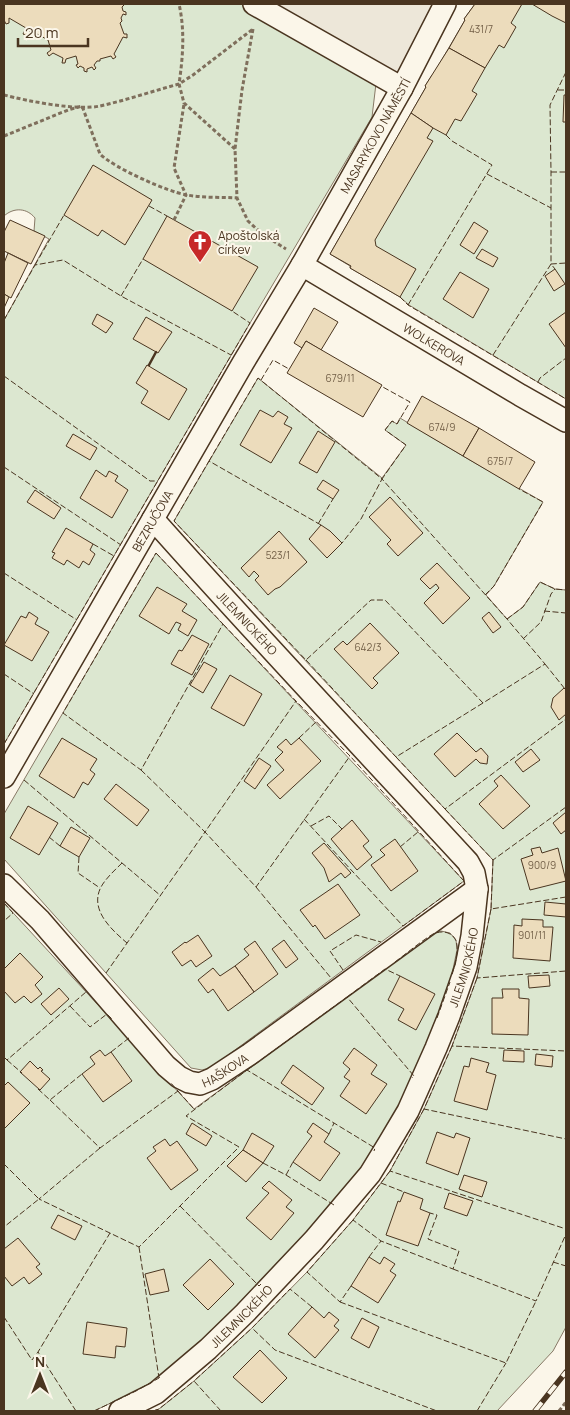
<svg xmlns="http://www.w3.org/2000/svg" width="570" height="1415" font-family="Manrope,sans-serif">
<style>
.green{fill:#dce7d0;stroke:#887966}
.parking{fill:#ede7d9;stroke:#887966}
.building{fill:#ecdcbc;stroke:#4a3520}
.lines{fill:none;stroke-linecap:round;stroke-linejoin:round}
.street-casing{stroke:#4a3520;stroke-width:24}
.path{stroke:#7f6f5c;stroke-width:3;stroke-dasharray:4 2.5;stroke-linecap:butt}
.street{stroke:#fbf6e9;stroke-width:21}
.rail-casing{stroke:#4a3520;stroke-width:5.5}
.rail{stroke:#fbf6e9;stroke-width:4;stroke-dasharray:11;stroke-linecap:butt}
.fence{stroke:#4a3520;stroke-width:1;stroke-dasharray:6 2.5;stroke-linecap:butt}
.wall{stroke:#4a3520;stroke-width:2.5}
.labels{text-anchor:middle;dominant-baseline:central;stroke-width:4;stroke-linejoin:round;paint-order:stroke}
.number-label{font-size:10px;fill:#725f47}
.street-label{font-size:12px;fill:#4a3520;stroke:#fbf6e9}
.poi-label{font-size:12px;fill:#4a3520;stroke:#fbf6e9;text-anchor:start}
</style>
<rect width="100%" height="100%" fill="#fbf6e9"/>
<!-- green -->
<g class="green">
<path d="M 4,4 L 405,4 L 380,50 L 372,117 L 250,323 L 4,744 L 4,320 L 49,239 L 34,231 L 35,218 C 27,208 14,207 4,216 Z"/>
<polygon points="475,4 566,4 566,399 409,305 400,297 350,268 350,266 330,254 426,87 425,86 432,75 433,75 465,20 464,19"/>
<polygon points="258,378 382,478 406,445 385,430 392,421 397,424 400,418 463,456 543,502 494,586 486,595 507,619 523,607 540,582 555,589 566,590 566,1327 553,1351 497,1411 153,1411 159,1409 194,1381 252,1328 307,1272 353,1220 390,1171 424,1109 452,1046 477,978 491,909 493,860 174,521"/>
<polygon points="156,553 464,881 212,1067 202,1070 191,1068 4,859 4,814"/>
<polygon points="4,903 194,1109 433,934 441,931 450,933 456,940 457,950 452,974 434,1027 396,1112 362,1169 315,1227 199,1345 159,1378 136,1391 94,1411 4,1411"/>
</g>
<!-- parking -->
<polygon class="parking" points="254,4 445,4 402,88"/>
<!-- building -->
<g class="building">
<polygon points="4,4 123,4 124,5 122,7 123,11 126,12 126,15 123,14 121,18 122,21 120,23 124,34 127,34 127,38 123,37 114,54 116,57 113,59 111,56 100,59 100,61 97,61 94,65 96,68 94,70 92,67 87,69 87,72 84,71 84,68 80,66 78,68 76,65 78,64 76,56 66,59 65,63 62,63 63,58 53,53 49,56 47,53 51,50 48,40 30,30 27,36 23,34 26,28 9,18 9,23 6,24 4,20"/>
<polygon points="475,4 522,4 511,23 516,27 504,48 499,45 485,68 449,48 465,20 464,19"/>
<polygon points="532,4 566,4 566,23 552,16"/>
<polygon points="449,48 485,68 472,91 477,94 461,121 455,119 446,135 433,128 411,113 426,87 425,86"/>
<polygon points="564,95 566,95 566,122 563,122"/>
<polygon points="411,113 433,128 427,138 433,141 375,240 376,246 416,269 400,297 350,268 351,266 330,254"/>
<polygon points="93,165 152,200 125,245 102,230 98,236 64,215"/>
<polygon points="167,216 258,267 232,311 143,259"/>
<polygon points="10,220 45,236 31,264 4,251 4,232"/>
<polygon points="474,222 488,231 474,254 460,245"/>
<polygon points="482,249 498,258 493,267 476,258"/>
<polygon points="8,253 28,263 11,298 4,294 4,263"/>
<polygon points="555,269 565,284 554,291 545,276"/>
<polygon points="460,272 489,289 473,318 443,299"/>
<polygon points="4,294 9,297 4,308"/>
<polygon points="314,308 338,322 321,350 306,341 302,348 294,343"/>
<polygon points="566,312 566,348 549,324"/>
<polygon points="97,314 113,323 106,333 92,324"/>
<polygon points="146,317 172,332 158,353 133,339"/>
<polygon points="306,341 382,385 363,417 287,373"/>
<polygon points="147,365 187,389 169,420 141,403 148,391 136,383"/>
<polygon points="422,396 479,428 463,456 407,423"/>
<polygon points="260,410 273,417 278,411 288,417 284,424 292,428 271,463 240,445"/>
<polygon points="479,428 535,462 519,489 463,456"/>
<polygon points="318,431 335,442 317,473 299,463"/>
<polygon points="73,434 97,448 90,460 66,446"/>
<polygon points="96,470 106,477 109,471 118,476 115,481 128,490 112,518 80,498"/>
<polygon points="323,480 339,490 333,499 317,489"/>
<polygon points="35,490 61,508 54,519 27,502"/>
<polygon points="390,497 423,533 398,556 387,544 391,540 369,517"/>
<polygon points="321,525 330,531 342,543 327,558 309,539"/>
<polygon points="66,528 93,544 90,550 95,554 89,565 83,561 79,568 67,560 64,565 52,558 55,553 52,552"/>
<polygon points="279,531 307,562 280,587 275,589 268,595 255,580 259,576 254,571 249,577 241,568"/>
<polygon points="437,563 470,598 443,624 424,603 439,588 436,584 430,589 420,579"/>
<polygon points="157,587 187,604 182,611 197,620 188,636 178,630 181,624 176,622 169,634 139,616"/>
<polygon points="29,612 38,618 35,624 49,632 32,661 4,645 21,616 26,618"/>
<polygon points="489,612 501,627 493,633 482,618"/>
<polygon points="370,623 399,653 373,678 378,683 372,689 334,649 343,641 347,645"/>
<polygon points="192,635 209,644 192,675 171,664 179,650 182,651"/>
<polygon points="204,662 217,669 203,693 190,685"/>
<polygon points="230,675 262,694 244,726 211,708"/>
<polygon points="564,688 566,690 566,714 559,720 551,707 553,698"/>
<polygon points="457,733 476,752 481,748 488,756 487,764 480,763 476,759 455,777 434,754"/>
<polygon points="62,738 97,759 90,770 95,774 88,785 83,782 74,798 39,776"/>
<polygon points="299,738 321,761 280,799 267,785 284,770 275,760 283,752 277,747 286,739 291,745"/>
<polygon points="531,749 540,760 523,772 515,762"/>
<polygon points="259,758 271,766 255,789 244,781"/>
<polygon points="501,775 530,806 503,829 479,804 498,786 494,781"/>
<polygon points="116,784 149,810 137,826 104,799"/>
<polygon points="28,806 58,823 39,855 10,838"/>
<polygon points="566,812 566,830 561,834 553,823"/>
<polygon points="352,820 369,841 363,846 372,857 357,870 331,839"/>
<polygon points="71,827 90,838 79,857 60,846"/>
<polygon points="395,839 418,871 391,891 371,865 385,855 380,850"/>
<polygon points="324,843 351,873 345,878 341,873 329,882 324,868 312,853"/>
<polygon points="540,847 542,853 558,848 566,881 530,890 521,859 533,855 531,849"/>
<polygon points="338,884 360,915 325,939 315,925 313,927 300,910"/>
<polygon points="545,902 566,904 566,917 544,915"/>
<polygon points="522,919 543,920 543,927 553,927 550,961 513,958 514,925 522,926"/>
<polygon points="198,935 212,956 196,967 191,960 182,966 172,952 185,942 186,943"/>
<polygon points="284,940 298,959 286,968 272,949"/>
<polygon points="255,941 278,974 254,992 235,966 249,955 244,949"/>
<polygon points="20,953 43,977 35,985 42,994 31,1003 24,996 15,1003 4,991 4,969"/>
<polygon points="235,966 254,992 228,1011 213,989 208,993 198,980 213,968 220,976"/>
<polygon points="549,975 550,986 529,988 528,976"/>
<polygon points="400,976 435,994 416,1030 398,1020 404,1009 388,1000"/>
<polygon points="59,988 69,999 51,1015 41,1004"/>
<polygon points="502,989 519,989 519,998 529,999 528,1035 492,1034 492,998 503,998"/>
<polygon points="354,1048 377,1065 371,1074 387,1084 366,1114 340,1096 350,1081 344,1077 350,1069 343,1063"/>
<polygon points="100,1050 105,1056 111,1052 132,1081 103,1102 82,1074 95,1064 90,1057"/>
<polygon points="504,1050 524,1051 524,1062 503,1061"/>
<polygon points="536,1054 553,1056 552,1067 535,1065"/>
<polygon points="471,1058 489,1063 486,1072 496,1075 487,1110 454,1101 464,1066 469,1067"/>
<polygon points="30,1061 38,1069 40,1067 43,1070 41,1071 50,1079 40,1090 20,1072"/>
<polygon points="293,1065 324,1088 312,1105 281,1083"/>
<polygon points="8,1082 30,1103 4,1129 4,1086"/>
<polygon points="192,1123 212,1136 206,1146 186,1134"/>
<polygon points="313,1123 329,1134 324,1142 340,1153 320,1181 293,1162 312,1136 307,1132"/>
<polygon points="437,1132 454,1138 456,1133 470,1138 458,1175 426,1163"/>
<polygon points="252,1133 274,1146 263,1163 243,1150"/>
<polygon points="165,1139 170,1146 177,1141 198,1170 171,1190 147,1158 156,1151 153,1147"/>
<polygon points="243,1150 263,1163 246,1182 227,1166"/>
<polygon points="464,1175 487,1182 482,1197 459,1189"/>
<polygon points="269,1181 292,1200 286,1207 294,1213 271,1240 246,1218 269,1193 262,1188"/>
<polygon points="404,1192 423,1199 420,1209 430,1213 418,1246 386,1235 398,1201 400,1202"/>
<polygon points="449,1193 473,1201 467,1216 444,1208"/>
<polygon points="58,1215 82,1226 75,1240 51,1228"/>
<polygon points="18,1238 40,1264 36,1267 42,1274 29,1284 24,1277 12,1286 4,1276 4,1249"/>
<polygon points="369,1257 380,1264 384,1257 395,1264 390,1271 396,1275 378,1303 351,1286"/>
<polygon points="210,1259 234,1284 208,1310 183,1285"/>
<polygon points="164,1269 169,1291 150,1295 145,1274"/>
<polygon points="312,1307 324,1318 329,1312 339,1320 334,1326 339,1330 315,1358 288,1334"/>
<polygon points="362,1318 379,1327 369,1348 351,1338"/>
<polygon points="87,1322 127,1328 125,1347 116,1346 115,1358 83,1354"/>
<polygon points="260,1350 287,1378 262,1403 233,1377"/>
</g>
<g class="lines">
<!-- street casing -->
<g class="street-casing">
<g id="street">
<polyline points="254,4 402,88"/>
<path id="s1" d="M 302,265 L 520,395 L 566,421"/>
<path id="s2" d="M 4,777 L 243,363 L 302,265 L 402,88 L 445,4"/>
<path id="s3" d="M 4,885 L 40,920 L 166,1066 L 179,1077 L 189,1082 L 200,1084 L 212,1079 L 250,1054 L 477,889"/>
<path id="s4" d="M 120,1411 L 156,1393 L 208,1349 L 245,1313 L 314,1240 L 370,1174 L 389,1143 L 408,1111 L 436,1048 L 449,1016 L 466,967 L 472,936 L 477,889 L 474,873 L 468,862 C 363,748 256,635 153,519"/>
</g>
</g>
<!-- path -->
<g class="path">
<polyline points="253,29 242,90 235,149 237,198 248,221 261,233 286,249"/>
<path d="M 4,95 C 28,101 76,111 100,106 C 127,100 153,91 179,84 C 183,57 185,30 179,4"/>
<path d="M 4,136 L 68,110 L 82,106 L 100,154 C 114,168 168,192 187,195 C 203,198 221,197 237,198"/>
<polyline points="235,149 184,103 179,84 193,75 253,29"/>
<polyline points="174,220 186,195 174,168 184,104"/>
<polyline points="559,1411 566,1402"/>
</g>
<!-- street -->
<use href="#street" class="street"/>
<!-- rail casing -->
<g class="rail-casing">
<polyline id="rail" points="535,1411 566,1372"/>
</g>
<!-- rail -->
<use href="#rail" class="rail"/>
<!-- fence -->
<g class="fence">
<polyline points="566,72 550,105 551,172 551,264 566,263"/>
<polyline points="558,90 566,90"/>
<polyline points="551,172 566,172"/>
<polyline points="487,174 551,208"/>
<polyline points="149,206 167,216"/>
<polyline points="35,265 64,215"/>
<polyline points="121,296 143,259"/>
<polyline points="400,297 408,305 566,399"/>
<polyline points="408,305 492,165 452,141 446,135"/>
<polyline points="4,320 35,265 63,260 121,296 231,355"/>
<polyline points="493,355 551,264 555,269"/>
<polyline points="4,376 150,481 158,481"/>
<polyline points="261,380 273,360 289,369"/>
<polyline points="538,382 540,378 566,358"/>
<polyline points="209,461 258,378 382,479 406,445 385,430 392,421 397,424 410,402 381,386"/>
<polyline points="4,467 121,545"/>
<polyline points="318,524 333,499"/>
<polyline points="321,525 209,461 174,521 306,660 371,600 385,600 483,703 545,664 507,619 382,479 361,519 342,543"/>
<polyline points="93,544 114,556"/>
<polygon points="156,553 223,624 141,770 63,713"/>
<polyline points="4,573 77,620"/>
<polyline points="485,595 494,586 543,502 519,489"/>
<polyline points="544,611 566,613"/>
<polyline points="507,619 523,607 540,582 555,589 566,590"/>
<polyline points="523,639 541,622 551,594 555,589"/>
<polyline points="306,660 396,757"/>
<polyline points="545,664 565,689"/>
<polyline points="4,674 34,694"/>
<polyline points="483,703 396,757 445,809 566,719"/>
<polyline points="299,738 316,722"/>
<polyline points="4,744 250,323 232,311"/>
<polyline points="141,770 205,832 296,701 223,624"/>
<polyline points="24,780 161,896"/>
<polyline points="445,809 493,860 566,807"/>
<polyline points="304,819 403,926 464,881 350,756"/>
<polyline points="311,826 329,816 342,829"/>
<polyline points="49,837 60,846"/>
<polyline points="400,847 418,832"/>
<polyline points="79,857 78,873 100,888"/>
<polyline points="493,860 491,909 566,897"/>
<path d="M 122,863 C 115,870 106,878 101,887 C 89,910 112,930 127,943"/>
<polyline points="256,887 331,978"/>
<polyline points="4,903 13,913 4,921"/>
<polyline points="491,909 477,978 566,971"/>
<path d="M 395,962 C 407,953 420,942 433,934 C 438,932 443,931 448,933 C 464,939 455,963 452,975"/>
<polyline points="343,970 330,951 356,935 381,942"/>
<polyline points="106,973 205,832 256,887 350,756 296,701"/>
<polyline points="477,978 452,1046 566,1051"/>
<polyline points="347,997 385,969 400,976"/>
<polyline points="70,1006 90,1027 107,1014 113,1020"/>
<polyline points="437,1018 450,982"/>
<polyline points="452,1046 424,1109 566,1139"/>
<polyline points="111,1052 129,1038 128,1037"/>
<polyline points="4,1057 7,1060 86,992"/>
<polyline points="7,1060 22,1073"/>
<polyline points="247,1070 347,997 414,1076 412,1078"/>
<polyline points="38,1089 50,1100 82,1074"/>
<polyline points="178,1091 194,1109"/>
<polyline points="50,1100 100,1148 178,1091 170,1082"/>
<polyline points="424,1109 390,1171 566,1229"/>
<polyline points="329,1134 334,1123"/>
<polyline points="100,1148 39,1199 139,1247 239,1147 186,1116 247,1070 375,1148 374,1151"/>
<polyline points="263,1163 286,1175 334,1205"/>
<polyline points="4,1164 39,1199 4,1227"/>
<polyline points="390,1171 353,1220 381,1241 453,1269 459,1251 428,1239 437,1215 430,1213"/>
<polyline points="286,1175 293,1162"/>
<polyline points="381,1183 404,1192"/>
<polyline points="180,1206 259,1286 261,1284"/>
<polyline points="139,1247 159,1378 161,1376"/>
<polyline points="369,1257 381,1241"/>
<polyline points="553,1262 566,1266"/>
<polyline points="453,1269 536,1301 566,1234"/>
<polyline points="351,1286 340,1302 307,1272 353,1220"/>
<polyline points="340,1302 506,1363 536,1301"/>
<polyline points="312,1307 290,1289 252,1328 275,1350 437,1411"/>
<polyline points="4,1317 32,1360 38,1352"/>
<polyline points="76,1411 38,1352 110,1233"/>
<polyline points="94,1411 136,1391 159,1378"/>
<polyline points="153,1411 159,1409 194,1381"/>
<polyline points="221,1411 194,1381 252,1328"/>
<polyline points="477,1411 506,1363"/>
</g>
<!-- wall -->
<polyline class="wall" points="149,365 156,352"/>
</g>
<!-- icons -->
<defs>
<g id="church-pin" transform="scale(1.25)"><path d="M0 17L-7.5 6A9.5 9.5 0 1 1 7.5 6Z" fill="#c62828" stroke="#fbf6e9"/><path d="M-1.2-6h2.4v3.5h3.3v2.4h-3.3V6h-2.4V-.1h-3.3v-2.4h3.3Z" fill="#fff"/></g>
</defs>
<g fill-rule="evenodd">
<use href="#church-pin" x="200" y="242"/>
</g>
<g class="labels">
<!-- number labels -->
<g class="number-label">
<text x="481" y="29">431/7</text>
<text x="340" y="378">679/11</text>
<text x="442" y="427">674/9</text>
<text x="500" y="461">675/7</text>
<text x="278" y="555">523/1</text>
<text x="368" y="647">642/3</text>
<text x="542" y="865">900/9</text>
<text x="532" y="935">901/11</text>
</g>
<!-- street labels -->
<g class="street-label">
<text stroke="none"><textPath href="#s2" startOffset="741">MASARYKOVO NÁMĚSTÍ</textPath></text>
<text stroke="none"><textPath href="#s1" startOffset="154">WOLKEROVA</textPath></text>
<text stroke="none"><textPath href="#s2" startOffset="296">BEZRUČOVA</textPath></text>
<text transform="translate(247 623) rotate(47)">JILEMNICKÉHO</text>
<text stroke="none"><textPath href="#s4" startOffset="575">JILEMNICKÉHO</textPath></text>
<text stroke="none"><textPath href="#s3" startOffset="311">HAŠKOVA</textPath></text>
<text stroke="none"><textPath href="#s4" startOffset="155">JILEMNICKÉHO</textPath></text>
</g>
<!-- poi labels -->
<g class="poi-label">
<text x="218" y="235">Apoštolská<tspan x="218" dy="14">církev</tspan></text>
</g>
</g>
<!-- border -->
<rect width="570" height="1415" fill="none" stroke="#4a3520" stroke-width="10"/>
<!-- north arrow -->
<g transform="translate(40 1375)" stroke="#fbf6e9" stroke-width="4" paint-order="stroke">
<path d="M0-4L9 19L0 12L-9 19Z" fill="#4a3520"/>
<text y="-8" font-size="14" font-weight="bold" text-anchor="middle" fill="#4a3520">N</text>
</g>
<!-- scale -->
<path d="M18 38v8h70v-8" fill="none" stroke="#4a3520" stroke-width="2.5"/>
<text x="25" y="38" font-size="15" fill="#4a3520" stroke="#fbf6e9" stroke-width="4" paint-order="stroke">20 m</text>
</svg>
